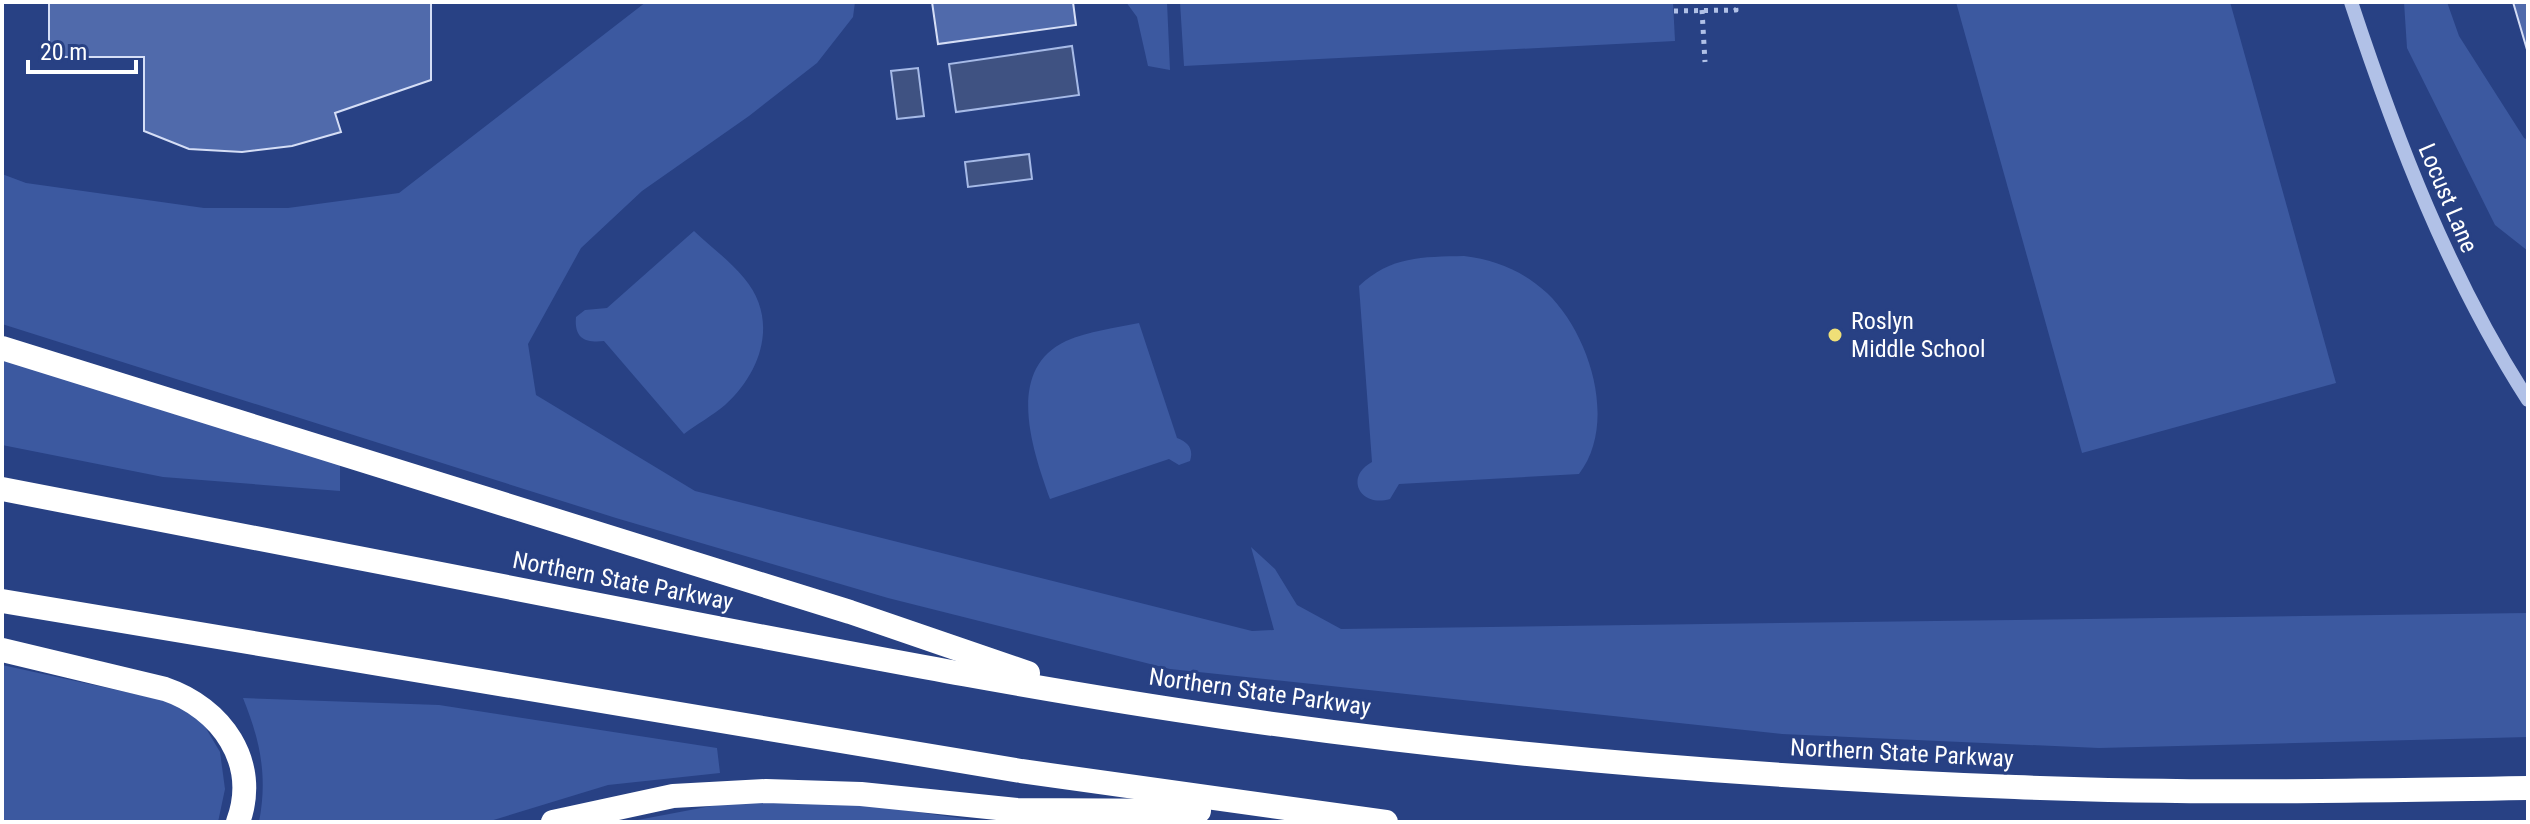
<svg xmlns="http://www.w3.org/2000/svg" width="2530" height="824" font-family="'Roboto Condensed',sans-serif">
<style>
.green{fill:#3c59a0}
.water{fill:#3f5282;stroke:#a6bae7;stroke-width:2}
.building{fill:#506aab;stroke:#d5def6;stroke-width:2}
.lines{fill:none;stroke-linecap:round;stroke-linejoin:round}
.path{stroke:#b1c1e7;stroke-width:5;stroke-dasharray:4 6;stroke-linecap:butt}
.tertiary{stroke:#b1c1e7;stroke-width:14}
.motorway{stroke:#fff;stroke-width:24}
.poi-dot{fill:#efdf77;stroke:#284184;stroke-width:3}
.labels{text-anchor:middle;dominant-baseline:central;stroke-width:6;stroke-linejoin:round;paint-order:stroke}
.street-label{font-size:24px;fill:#fff;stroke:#284184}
.poi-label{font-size:24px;fill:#fff;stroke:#284184;text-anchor:start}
</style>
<rect width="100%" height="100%" fill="#284184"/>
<!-- green -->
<g class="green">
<polygon points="646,2 855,2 853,17 817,63 749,116 642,191 581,248 528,344 536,395 695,491 1252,631 1274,630 1251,547 1275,569 1297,605 1341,629 2528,613 2528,737 2099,748 1782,734 1170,669 888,598 616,518 2,324 2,174 26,183 204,208 288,208 399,193"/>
<polygon points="1126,2 1167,2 1170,70 1148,66 1137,17"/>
<polygon points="1180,2 1673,2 1675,41 1184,66"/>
<polygon points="1956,2 2230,2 2336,383 2082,453"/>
<polygon points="2404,2 2447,2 2459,36 2524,138 2528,140 2528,251 2495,225 2407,48"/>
<path d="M 694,231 C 710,246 730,261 744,278 C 779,319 762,372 725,405 C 712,416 697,424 684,434 L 604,341 C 585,343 574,338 576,317 L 585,310 L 607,308 Z"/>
<path d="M 1464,256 C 1496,260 1523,271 1547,293 C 1590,334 1618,423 1579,474 L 1399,484 L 1390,499 C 1360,508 1344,477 1372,462 L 1359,286 C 1391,256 1422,257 1464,256 Z"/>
<path d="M 1139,323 L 1177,438 C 1188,442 1194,449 1190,461 L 1179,465 L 1169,459 L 1050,499 C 1033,451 1004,370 1066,341 C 1089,331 1115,328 1139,323 Z"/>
<polygon points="2,359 340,465 340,491 163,477 2,445"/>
<polygon points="2,665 172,702 201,720 220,752 225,789 218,822 2,822"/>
<path d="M 243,698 L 439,705 L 717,748 L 720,773 L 608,785 L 487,822 L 259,822 C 268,776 260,740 243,698 Z"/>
<polygon points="743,800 868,805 987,822 627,822"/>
</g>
<!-- water -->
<g class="water">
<polygon points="1072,46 1079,95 956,112 949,64"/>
<polygon points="918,68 924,116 897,119 891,71"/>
<polygon points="1029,154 1032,179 968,187 965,162"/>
</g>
<!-- building -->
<g class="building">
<polygon points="49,2 431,2 431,80 335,113 341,132 292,146 242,152 189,149 144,131 144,57 49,57"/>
<polygon points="932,2 1073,2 1076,25 938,44"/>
<polygon points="2513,2 2528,2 2528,53"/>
</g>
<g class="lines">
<!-- path -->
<g class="path">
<polyline points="1702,10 1705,62"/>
<polyline points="1674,11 1736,10 1735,2"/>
</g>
<!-- tertiary -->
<path class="tertiary" d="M 2351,2 C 2397,141 2449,277 2528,400"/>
<!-- motorway -->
<g class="motorway">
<polyline points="2,348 850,612 1028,673"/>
<path d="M 2,489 C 237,533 472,581 707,626 C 879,659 1051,692 1224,717 C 1486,755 1751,777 2015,787 C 2186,794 2357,791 2528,788"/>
<polyline points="2,601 1021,771 1386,822"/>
<path d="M 2,650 L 165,689 C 221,708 260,762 238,822"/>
<polyline points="553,822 673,796 766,791 861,794 1017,810 1199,811"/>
</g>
</g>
<!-- markers -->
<circle class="poi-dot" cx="1835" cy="335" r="8"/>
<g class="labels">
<!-- street labels -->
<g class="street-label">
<text transform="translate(2448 198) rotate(67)">Locust Lane</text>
<text transform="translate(623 581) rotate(11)">Northern State Parkway</text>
<text transform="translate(1260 692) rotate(8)">Northern State Parkway</text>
<text transform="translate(1902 753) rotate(3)">Northern State Parkway</text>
</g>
<!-- poi labels -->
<g class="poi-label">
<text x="1851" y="321">Roslyn<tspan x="1851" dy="28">Middle School</tspan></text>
</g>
</g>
<!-- border -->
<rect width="2530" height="824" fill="none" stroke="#ffffff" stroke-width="8"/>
<!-- scale -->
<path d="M28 60v12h108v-12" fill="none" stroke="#ffffff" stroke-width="4"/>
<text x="40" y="60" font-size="24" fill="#ffffff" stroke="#284184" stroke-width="6" paint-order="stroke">20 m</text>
</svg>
